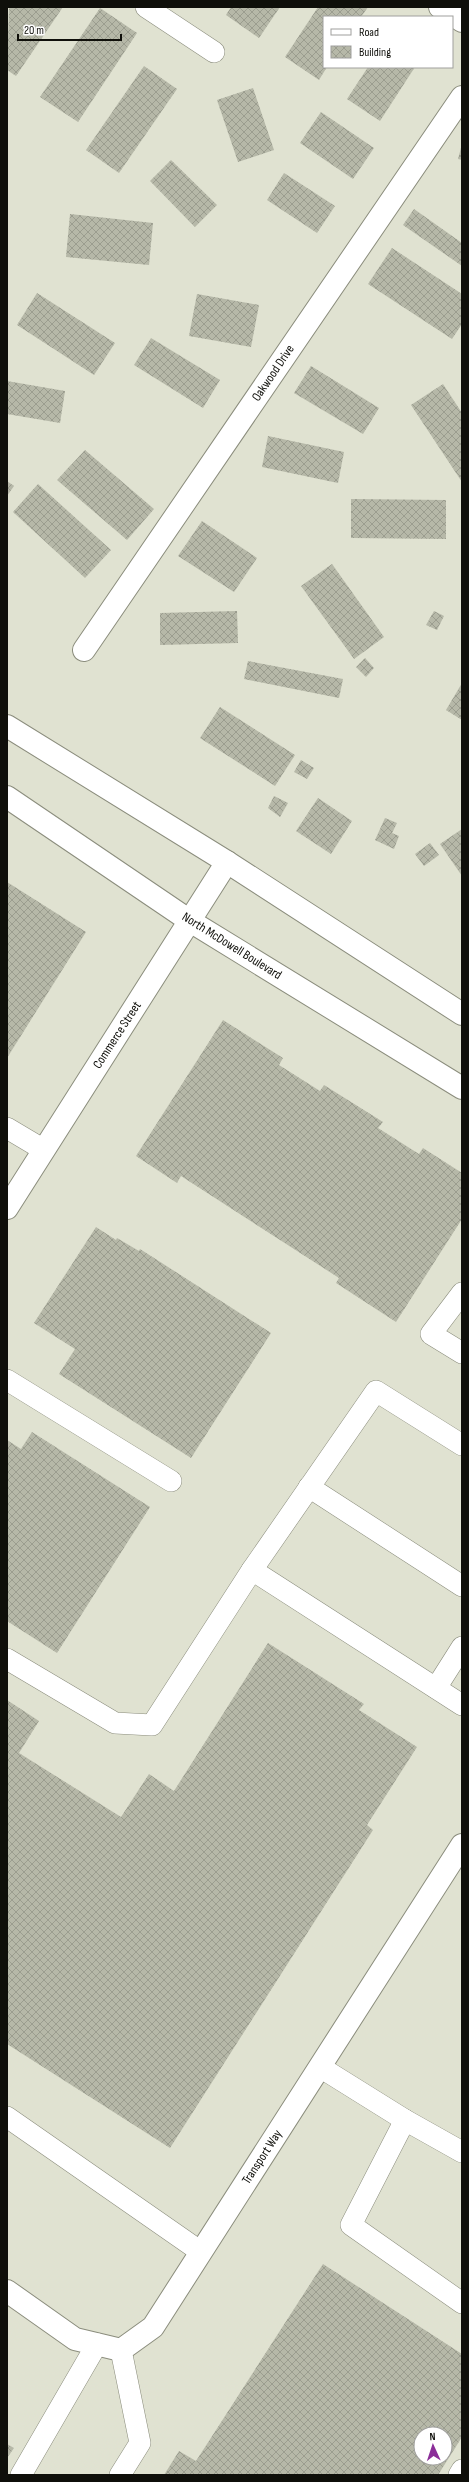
<svg xmlns="http://www.w3.org/2000/svg" width="469" height="2482" font-family="'Sofia Sans Condensed',sans-serif">
<style>
.building{fill:url(#building-cross-hatch);fill-rule:evenodd}
.lines{fill:none;stroke-linecap:round;stroke-linejoin:round}
.service-casing{stroke:#8b8d7d;stroke-width:22}
.minor-casing{stroke:#8b8d7d;stroke-width:24}
.secondary-casing{stroke:#8b8d7d;stroke-width:24}
.service{stroke:#fff;stroke-width:21}
.minor{stroke:#fff;stroke-width:22}
.secondary{stroke:#fff;stroke-width:22}
.labels{text-anchor:middle;dominant-baseline:central;stroke-width:3;stroke-linejoin:round;paint-order:stroke}
.street-label{font-size:13px;fill:#0f0f0a;stroke:#fff}
</style>
<defs>
<pattern id="building-cross-hatch" width="8" height="8" patternUnits="userSpaceOnUse"><rect width="8" height="8" fill="#b6b8a8"/><path d="M0 0l8 8M0 8l8-8" fill="none" stroke="#9b9d8f"/></pattern>
</defs>
<rect width="100%" height="100%" fill="#e0e2d1"/>
<!-- building -->
<g class="building">
<polygon points="9,7 63,7 16,76 7,70"/>
<polygon points="231,7 280,7 259,38 226,15"/>
<polygon points="318,7 368,7 361,17 324,17 324,67 327,67 319,80 285,57"/>
<polygon points="100,8 137,33 78,122 40,97"/>
<polygon points="144,66 177,89 119,173 86,150"/>
<polygon points="368,67 415,67 380,121 347,99"/>
<polygon points="253,88 274,150 238,162 217,100"/>
<polygon points="321,112 374,148 353,179 300,143"/>
<polygon points="462,144 462,160 458,159"/>
<polygon points="171,160 217,205 195,227 150,181"/>
<polygon points="284,173 335,206 317,233 267,200"/>
<polygon points="414,209 462,243 462,266 403,225"/>
<polygon points="70,214 153,223 149,265 66,257"/>
<polygon points="392,248 462,294 462,324 452,339 368,284"/>
<polygon points="37,293 115,343 94,375 17,325"/>
<polygon points="197,294 259,305 251,347 189,336"/>
<polygon points="151,338 220,380 203,408 134,365"/>
<polygon points="311,366 379,408 363,434 294,393"/>
<polygon points="7,381 65,391 60,423 7,414"/>
<polygon points="443,384 462,413 462,482 411,405"/>
<polygon points="268,436 344,452 338,483 262,467"/>
<polygon points="85,450 154,509 127,540 57,480"/>
<polygon points="7,481 14,486 7,496"/>
<polygon points="38,484 111,550 85,578 13,512"/>
<polygon points="351,499 446,500 446,539 351,538"/>
<polygon points="202,521 257,558 234,592 178,556"/>
<polygon points="332,564 384,637 354,659 301,586"/>
<polygon points="237,611 238,643 160,645 160,613"/>
<polygon points="434,611 444,616 437,630 426,625"/>
<polygon points="365,658 374,668 366,677 356,667"/>
<polygon points="248,661 343,679 339,698 244,679"/>
<polygon points="462,683 462,720 446,710"/>
<polygon points="220,707 295,755 275,786 200,738"/>
<polygon points="301,760 314,768 307,779 294,772"/>
<polygon points="274,796 288,803 280,817 268,808"/>
<polygon points="318,798 352,821 331,854 296,831"/>
<polygon points="385,818 397,823 392,833 399,836 394,849 375,840"/>
<polygon points="462,829 462,876 440,844"/>
<polygon points="430,843 439,855 424,866 415,854"/>
<polygon points="7,882 86,932 7,1058"/>
<polygon points="223,1020 283,1058 279,1065 320,1091 324,1085 383,1122 378,1128 419,1154 423,1148 462,1173 462,1219 396,1322 336,1283 339,1278 181,1176 177,1183 136,1156"/>
<polygon points="96,1227 116,1240 117,1238 139,1251 140,1249 271,1333 191,1458 59,1374 75,1349 34,1323"/>
<polygon points="32,1432 150,1507 57,1653 7,1621 7,1440 21,1449"/>
<polygon points="268,1643 364,1704 359,1710 417,1747 367,1825 373,1830 170,2148 7,2044 7,1700 39,1721 19,1753 121,1817 149,1774 174,1791"/>
<path d="M 323,2264 L 462,2354 L 462,2437 L 438,2475 L 164,2475 L 179,2451 L 196,2461 ZM 421,2434 L 445,2434 L 445,2458 L 421,2458 Z"/>
<polygon points="7,2444 14,2448 7,2458"/>
</g>
<g class="lines">
<!-- service casing -->
<g class="service-casing">
<g id="service">
<polyline points="146,7 214,52"/>
<polyline points="7,1128 44,1150"/>
<polyline points="462,1293 431,1334 462,1353"/>
<polyline points="7,1380 171,1481"/>
<polyline points="309,1487 462,1586"/>
<polyline points="252,1570 462,1705"/>
<polyline points="7,1659 115,1723 152,1725 252,1570 376,1391 462,1445"/>
<polyline points="436,1688 462,1647"/>
<polyline points="320,2067 405,2120 462,2152"/>
<polyline points="7,2117 201,2252"/>
<polyline points="405,2120 351,2225 462,2303"/>
<polyline points="21,2475 97,2344"/>
<polyline points="120,2475 140,2443 121,2350"/>
<polyline points="459,2475 462,2470"/>
</g>
</g>
<!-- minor casing -->
<g class="minor-casing">
<g id="minor">
<polyline points="440,7 462,21"/>
<polyline points="84,650 462,97"/>
<polyline points="7,1208 227,862"/>
<polyline points="7,2291 75,2339 121,2350 153,2327 462,1845"/>
</g>
</g>
<!-- secondary casing -->
<g class="secondary-casing">
<g id="secondary">
<polyline points="7,726 227,862 462,1014"/>
<polyline points="7,797 190,921 462,1088"/>
</g>
</g>
<!-- service -->
<use href="#service" class="service"/>
<!-- minor -->
<use href="#minor" class="minor"/>
<!-- secondary -->
<use href="#secondary" class="secondary"/>
</g>
<g class="labels">
<!-- street labels -->
<g class="street-label">
<text transform="translate(273 373) rotate(-56)">Oakwood Drive</text>
<text transform="translate(232 946) rotate(32)">North McDowell Boulevard</text>
<text transform="translate(117 1035) rotate(-57)">Commerce Street</text>
<text transform="translate(262 2157) rotate(-57)">Transport Way</text>
</g>
</g>
<!-- border -->
<rect width="469" height="2482" fill="none" stroke="#0f0f0a" stroke-width="16"/>
<!-- legend -->
<rect x="323" y="16" width="130" height="52" fill="#ffffff" stroke="#9f9f9d"/>
<rect x="331" y="29" width="20" height="6" fill="#ffffff" stroke="#9f9f9d"/>
<text x="359" y="36" font-size="12" fill="#0f0f0a">Road</text>
<rect x="331" y="46" width="20" height="12" fill="url(#building-cross-hatch)" stroke="#9f9f9d"/>
<text x="359" y="56" font-size="12" fill="#0f0f0a">Building</text>
<!-- north arrow -->
<g transform="translate(433 2446) rotate(357)"><circle r="19" fill="#ffffff" stroke="#9f9f9d"/>
<path d="M0-3L7 15L0 10L-7 15Z" fill="#8b2e99"/>
<text y="-6" font-size="11" font-weight="bold" text-anchor="middle" fill="#0f0f0a">N</text>
</g>
<!-- scale -->
<path d="M18 34v6h103v-6" fill="none" stroke="#0f0f0a" stroke-width="2"/>
<text x="24" y="34" font-size="12" fill="#0f0f0a" stroke="#ffffff" stroke-width="3" paint-order="stroke">20 m</text>
</svg>
